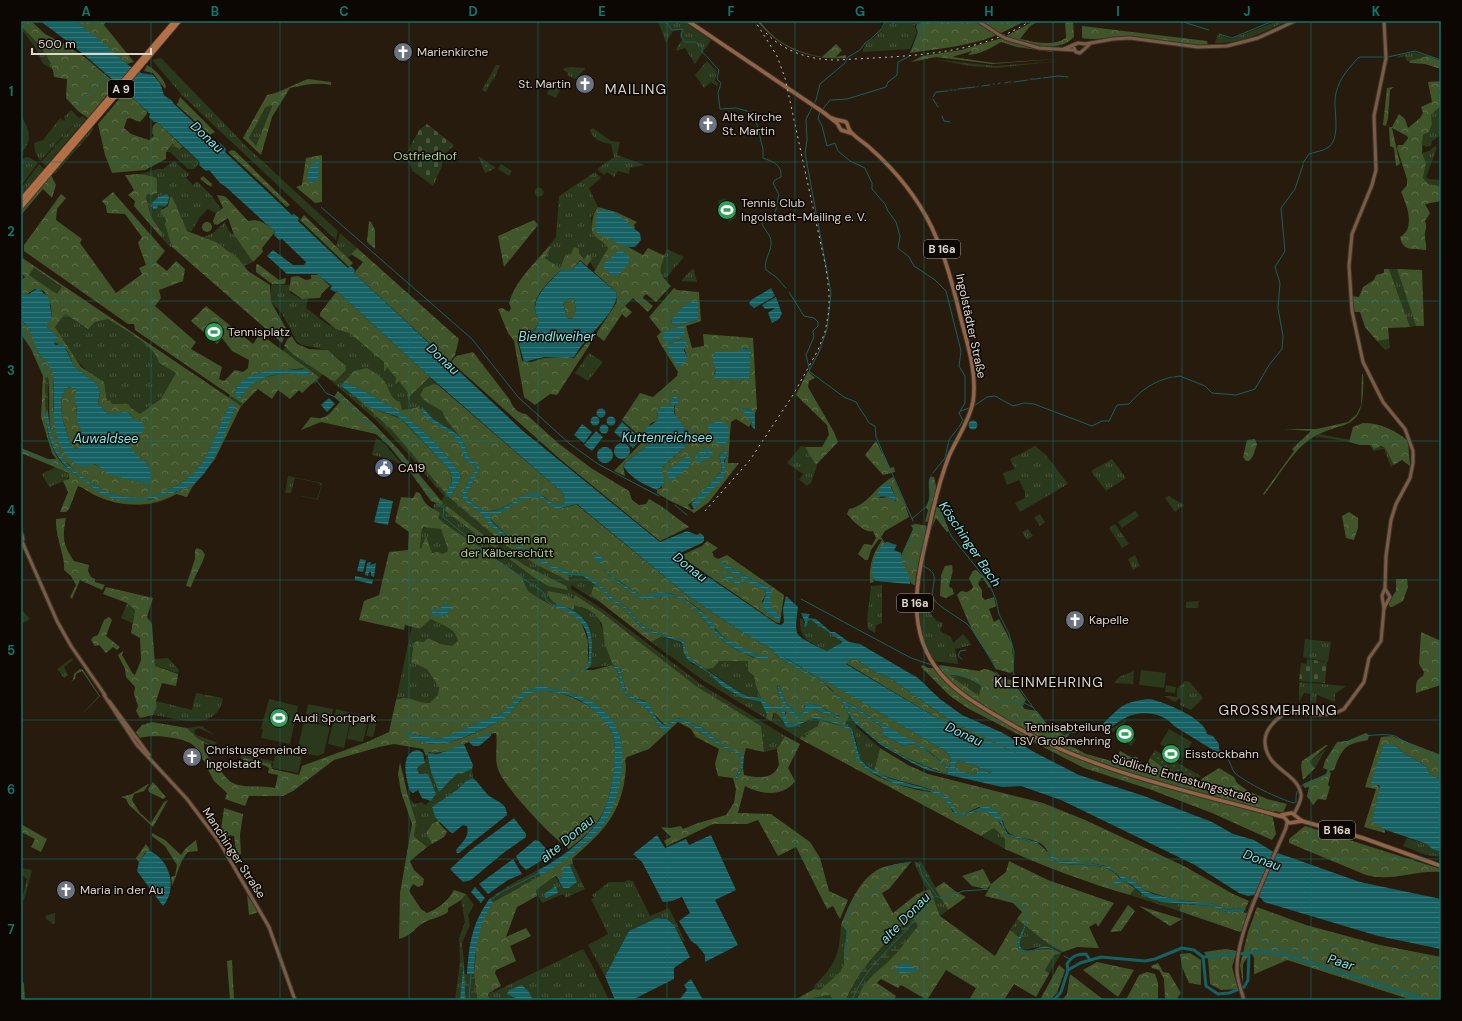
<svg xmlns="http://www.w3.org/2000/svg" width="1462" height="1021" font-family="'DM Sans',sans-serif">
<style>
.grass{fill:url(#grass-tufts);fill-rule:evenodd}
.forest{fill:url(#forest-crowns);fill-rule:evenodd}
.wetland{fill:url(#wetland-marsh)}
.cemetery{fill:url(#cemetery-stones)}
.garden{fill:url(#garden-dots)}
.pitch{fill:#2a381b}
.water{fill:url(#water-rules);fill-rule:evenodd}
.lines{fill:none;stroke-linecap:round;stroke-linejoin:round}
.stream{stroke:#166163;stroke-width:1}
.river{stroke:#166163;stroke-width:3}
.secondary-casing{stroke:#3d342d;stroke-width:5}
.primary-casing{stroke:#3d342d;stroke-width:5.5}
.motorway-casing{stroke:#3d342d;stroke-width:6}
.secondary{stroke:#7a5b44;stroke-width:3}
.primary{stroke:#926445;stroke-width:3.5}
.motorway{stroke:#b36f45;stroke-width:4.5}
.rail{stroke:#c6bdb4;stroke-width:1;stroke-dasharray:2 4;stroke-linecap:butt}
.secondary-bridge-casing{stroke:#3d342d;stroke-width:5;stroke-linecap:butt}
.secondary-bridge{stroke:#7a5b44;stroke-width:3}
.grid{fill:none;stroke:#0f766e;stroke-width:1;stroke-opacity:0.55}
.labels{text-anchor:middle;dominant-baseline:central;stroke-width:3;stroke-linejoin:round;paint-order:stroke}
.shield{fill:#0c0703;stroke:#a09991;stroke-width:1}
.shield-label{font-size:11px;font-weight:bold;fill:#dfd7ce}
.poi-label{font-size:12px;fill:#dfd7ce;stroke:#0c0703;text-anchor:start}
.park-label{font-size:12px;fill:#b2d48f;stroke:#0c0703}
.street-label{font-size:12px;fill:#dfd7ce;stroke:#0c0703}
.water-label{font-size:13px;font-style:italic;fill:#7ee9eb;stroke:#0c0703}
.quarter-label{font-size:14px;letter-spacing:1px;fill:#dfd7ce;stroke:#0c0703}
.neatline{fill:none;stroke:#0f766e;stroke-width:1.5}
.grid-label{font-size:13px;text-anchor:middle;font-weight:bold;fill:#0f766e}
</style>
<defs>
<pattern id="grass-tufts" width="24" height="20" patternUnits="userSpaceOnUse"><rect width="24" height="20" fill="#2a381b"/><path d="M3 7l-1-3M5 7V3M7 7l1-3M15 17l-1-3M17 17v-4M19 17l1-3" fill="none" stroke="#48543b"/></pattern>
<pattern id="forest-crowns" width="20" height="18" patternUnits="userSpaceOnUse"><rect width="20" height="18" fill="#41552a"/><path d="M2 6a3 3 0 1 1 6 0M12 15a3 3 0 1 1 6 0" fill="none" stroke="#5c6d48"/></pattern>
<pattern id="wetland-marsh" width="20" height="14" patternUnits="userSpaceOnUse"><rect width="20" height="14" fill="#2a381b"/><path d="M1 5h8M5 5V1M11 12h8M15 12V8" fill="none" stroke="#48543b"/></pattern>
<pattern id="cemetery-stones" width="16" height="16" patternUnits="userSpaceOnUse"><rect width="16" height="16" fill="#2a381b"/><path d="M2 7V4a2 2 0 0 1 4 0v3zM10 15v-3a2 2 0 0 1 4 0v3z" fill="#48543b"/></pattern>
<pattern id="garden-dots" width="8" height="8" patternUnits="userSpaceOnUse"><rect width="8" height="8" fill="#2a381b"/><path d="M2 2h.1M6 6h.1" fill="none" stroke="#48543b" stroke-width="1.8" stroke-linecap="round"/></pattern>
<pattern id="water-rules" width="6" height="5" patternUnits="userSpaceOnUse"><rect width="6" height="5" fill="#166163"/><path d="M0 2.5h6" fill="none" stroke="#377778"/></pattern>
</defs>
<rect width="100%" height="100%" fill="#271b0e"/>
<!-- grass -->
<g class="grass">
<polygon points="658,21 683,21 711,40 695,64 685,48 677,51 676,49 682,40 680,36 681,30 673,31 666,43"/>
<polygon points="887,21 921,21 914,26 917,32 910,49 863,52 863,49 866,43 874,38"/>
<path d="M 1278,21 L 1288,21 C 1263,31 1243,44 1215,43 L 1218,34 L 1231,39 Z"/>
<polygon points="21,26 45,53 54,70 43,64 35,47 21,29"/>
<polygon points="1414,52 1428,56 1409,61 1407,61 1405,56 1398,58 1398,56"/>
<polygon points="161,58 246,146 338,231 336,240 223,134 182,95 152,60"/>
<polygon points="933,59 996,66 1060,61 996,68 971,66"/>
<polygon points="707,61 717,71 715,81 718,83 717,86 711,82 704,88 695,75"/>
<polygon points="496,65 500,65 494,79 493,79 486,92 482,90"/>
<polygon points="571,67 585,68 585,69 575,79 567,75 568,73 563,70 564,68"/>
<polygon points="553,81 565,87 564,90 561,88 556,98 547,94"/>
<polygon points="272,105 256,146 249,138 265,108"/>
<polygon points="1441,106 1440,136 1432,141 1431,146 1426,147 1423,144 1423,135 1429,132 1432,124 1431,115"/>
<polygon points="71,110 79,118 83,116 86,119 46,166 41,162 79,119 40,161 35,152 34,143 43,140 60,118 64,121 65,119 64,117"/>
<path d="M 21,115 C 29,131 34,138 21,154 L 23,134 L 21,128 Z"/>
<polygon points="93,127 93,130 90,134 55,174 53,172"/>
<path d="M 593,128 L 611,141 L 620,142 L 617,155 L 645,165 L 630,168 L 629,174 L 618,171 L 614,177 L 607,172 L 604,175 L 597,169 L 614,157 L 611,144 C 601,142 593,140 590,130 Z"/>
<polygon points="174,144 182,149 183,147 200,162 194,169 188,169 170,152 166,152"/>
<polygon points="1435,146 1437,148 1426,177 1429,179 1441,180 1441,186 1428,184 1423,178 1426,163 1422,153 1429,151"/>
<polygon points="26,157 30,158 38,163 21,186 21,161"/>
<path d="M 174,161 L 189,174 L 186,178 L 193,185 L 197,181 L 212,196 L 221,209 L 216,213 L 208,209 L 200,217 L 191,232 L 185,229 L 172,196 L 170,197 L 167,206 L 162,208 L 172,247 L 170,247 L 161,237 L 163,234 L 151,217 L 146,197 L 146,194 L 157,193 L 157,179 L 155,177 L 141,174 L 157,169 L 163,169 ZM 166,194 L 162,205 L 153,202 L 158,197 Z"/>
<polygon points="39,164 44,169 21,197 21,188"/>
<polygon points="501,164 512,171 509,176 498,169"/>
<polygon points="595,172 601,178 589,188 598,207 591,217 593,235 604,242 608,248 595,270 590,262 592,259 585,259 579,253 565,256 560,268 545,258 550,248 549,246 556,237 559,196"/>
<circle cx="539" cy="192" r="4.5"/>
<polygon points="225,222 229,231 234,235 253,262 244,266 227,249 204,237 213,233"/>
<polygon points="340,233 357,248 348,258 336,246"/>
<path d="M 667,249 L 684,257 L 665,279 C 656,269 663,260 667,249 Z"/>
<polygon points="692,269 694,270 697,282 681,281"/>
<polygon points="1389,269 1397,269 1416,326 1410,327"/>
<path d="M 272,284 L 290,285 L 290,293 L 301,299 L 308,299 L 306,308 L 327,324 L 349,333 L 364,346 L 425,382 L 430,377 L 438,385 L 434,384 L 651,575 L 872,719 L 855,726 L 880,748 L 874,771 L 860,759 L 854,733 L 800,739 L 704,681 L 651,642 L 663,636 C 686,644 682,641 692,664 L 701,668 L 693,641 L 648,613 L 590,593 L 598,602 L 571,585 L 571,589 L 601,608 L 702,685 L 785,736 L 777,749 L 764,752 L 761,726 L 696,686 L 601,612 L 575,595 L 581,608 C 602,610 602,631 607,647 C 608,653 613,659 613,665 L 588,668 C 596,659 590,626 583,618 L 416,718 L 402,697 L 396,700 L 412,626 L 420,629 L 431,619 L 435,553 L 420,549 L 422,529 L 430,524 L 434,504 L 439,504 L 444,496 L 403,448 L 376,420 L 323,374 L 316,383 L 279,390 L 260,387 C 238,402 211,457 196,482 L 189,493 L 186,493 L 185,497 L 178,493 C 143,517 103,499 71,480 L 70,475 L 67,480 L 49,487 L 42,474 L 56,467 L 66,471 L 112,404 L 107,401 L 86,370 L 75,358 L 55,327 L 65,314 L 87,329 L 95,322 L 108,319 C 123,329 155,345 159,363 L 176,373 L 171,382 L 192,373 L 228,397 L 253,373 L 287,366 L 282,351 L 285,348 L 343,362 L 328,350 L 302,345 L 297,342 L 281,312 L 271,302 L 270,298 ZM 417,641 L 424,642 L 411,662 ZM 708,670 L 740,693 L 749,698 L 761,698 L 757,690 L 755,678 L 764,706 C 759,698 745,699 736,694 C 725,688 717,679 707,672 ZM 779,699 L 818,720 L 812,719 L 795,727 L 784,724 L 776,713 L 773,713 L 774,718 L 769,719 Z"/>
<polygon points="1389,339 1390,348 1385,350 1377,341"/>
<polygon points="589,353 603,362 588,381 575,373"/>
<polygon points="1319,434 1350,440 1349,442 1320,437 1314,438"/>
<polygon points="376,438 384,443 401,463 400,464 390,459 372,455"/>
<polygon points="1370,445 1385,448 1394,465 1391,467 1384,449 1373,451"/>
<polygon points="801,446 805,447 817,466 811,483 807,486 799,480 803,474 787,463"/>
<polygon points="1035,446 1046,455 1068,484 1020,512 1015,503 1025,498 1025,492 1019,480 1007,485 1003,473 1015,469 1010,459"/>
<polygon points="1112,459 1126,478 1106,491 1091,471"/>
<polygon points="288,476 322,483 318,500 296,495 317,499 321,486 319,483 295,478 291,493 285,493"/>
<polygon points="1169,496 1184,505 1175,512 1165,498"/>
<polygon points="1135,511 1139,516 1122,528 1118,522"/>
<polygon points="1040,514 1045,522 1040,526 1034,518"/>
<polygon points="1115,524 1129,544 1122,548 1109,528"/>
<polygon points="1028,529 1033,536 1027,540 1022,532"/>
<polygon points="1135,555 1140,566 1133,570 1128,559"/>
<polygon points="882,585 882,623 876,625 875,633 868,629 867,620 871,586"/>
<polygon points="1199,601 1198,608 1186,608 1186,602"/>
<polygon points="127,603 135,610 132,623 121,618"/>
<polygon points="21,609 30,619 23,623 21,621"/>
<polygon points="921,612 929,612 937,621 943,623 940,631 951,637 953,643 963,634 971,644 972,645 955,649 958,664 933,661 922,639 917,613"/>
<path d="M 800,619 L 803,619 L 804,626 L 811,620 L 844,642 L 827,651 C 809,642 799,640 800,619 Z"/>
<polygon points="1305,639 1331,642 1328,662 1303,657"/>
<polygon points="72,658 73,660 64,667 68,675 64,678 57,669"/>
<polygon points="168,658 179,670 178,673 155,666 154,659"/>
<polygon points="1134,671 1133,684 1114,683 1119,677"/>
<path d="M 948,675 C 961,676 971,678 981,686 L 979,697 Z"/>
<polygon points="1185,681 1190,682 1203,698 1191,710 1180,705 1181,700 1179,699 1175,702 1164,696 1177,697 1177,689"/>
<polygon points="1299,682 1346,686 1335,694 1335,702 1317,695 1316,702 1314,703 1310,700 1311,694 1304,693 1299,702"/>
<path d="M 196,693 L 223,698 C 217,734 176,718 153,715 L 157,705 L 156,701 L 192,710 Z"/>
<polygon points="203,726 205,729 215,735 198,728 194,731 196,735 216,742 217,746 231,750 236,746 240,748 229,753 197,738 187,728"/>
<polygon points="245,746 243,755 273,761 272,764 241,759 241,752"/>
<polygon points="1326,749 1315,768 1310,763 1310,761"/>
<polygon points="426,756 428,758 431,772 444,786 448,784 458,773 461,774 472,769 473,778 466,781 458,789 432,807 435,817 438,820 435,822 426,833 432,844 427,847 414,836 416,821 409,799 411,800 414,804 422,802 425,805 435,797 422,774 419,775 417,769 419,765 425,763"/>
<polygon points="994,828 1005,839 1005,849 981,836"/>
<polygon points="1407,838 1427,844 1432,849 1441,852 1441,857 1426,855 1403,846"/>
<polygon points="921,861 948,910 940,916 930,889 927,890 914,863"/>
<polygon points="573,864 585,889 565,898 563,894 542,903 535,890 555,876 563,888 575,884 577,882 570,865"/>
<polygon points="21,868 32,870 24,900 22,899 27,879 21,874"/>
<polygon points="627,880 633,881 650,916 669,908 685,941 683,941 674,925 667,919 657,918 629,931 605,976 588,945 608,934 591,899 594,898 592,895 609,882 625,882"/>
<path d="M 1135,888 C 1151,902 1162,902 1182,904 L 1179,911 L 1130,895 Z"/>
<polygon points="466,894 474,905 468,915 470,925 462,943 464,961 461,995 460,1000 455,1000 460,962 459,938 465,922 461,900"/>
<polygon points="55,913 55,923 53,924 45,918 47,915"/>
<polygon points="1017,919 1025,925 1019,937 1010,930"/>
<path d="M 841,925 L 847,931 L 844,950 L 845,965 L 840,972 L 820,990 L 814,989 L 814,986 C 836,964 839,956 841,925 Z"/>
<path d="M 1026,926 L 1047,943 L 1063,952 L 1061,953 L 1053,948 L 1039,947 L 1023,950 C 1015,943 1023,934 1026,926 Z"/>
<polygon points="583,949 591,963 609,1000 491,1000 488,996 492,991 494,992"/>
<polygon points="1061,954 1049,974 1044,970 1054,955"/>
<polygon points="830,995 833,1000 810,1000 817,996"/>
</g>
<!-- forest -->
<g class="forest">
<path d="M 21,21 L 31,21 L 45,34 L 68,46 L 87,59 L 116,84 L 88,118 L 78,111 L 66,98 L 67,79 L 54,77 C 53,57 34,40 21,26 Z"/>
<polygon points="75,21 106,21 104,25 134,62 127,64"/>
<path d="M 757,21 L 760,21 C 774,42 798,53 822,57 L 836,44 L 842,50 L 836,57 L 846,55 L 846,58 C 810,60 780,49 757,21 Z"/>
<path d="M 925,21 L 1024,21 C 983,46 956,46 910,53 L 918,32 L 916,28 L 917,24 Z"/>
<path d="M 1034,21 L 1039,21 L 1030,26 L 1020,39 C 1035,42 1052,47 1066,38 L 1065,21 L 1073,21 L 1074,37 C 1059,54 1024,44 1006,36 Z"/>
<path d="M 1082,26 L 1207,41 L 1208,45 C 1180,46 1153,36 1125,37 C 1110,37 1097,41 1082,38 Z"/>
<path d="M 1002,38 L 1027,47 L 1052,50 L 1052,52 L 1017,47 L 1001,42 C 991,48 981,54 968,55 L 972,51 L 952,57 L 994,63 L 1056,59 L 992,64 L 936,57 L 911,62 L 922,56 L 961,50 Z"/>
<polygon points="1428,56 1441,61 1441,69 1425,64 1410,63 1409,61"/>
<path d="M 147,65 C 155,70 164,78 166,87 L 165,89 L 153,73 L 144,71 Z"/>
<path d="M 308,79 L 331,82 L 331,85 C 316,82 305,85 290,88 L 272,117 L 261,155 L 243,138 L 267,95 C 282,92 294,84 308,79 ZM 271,105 L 272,106 L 256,146 L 249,138 L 265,108 Z"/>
<path d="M 1441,81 L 1441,91 L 1439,90 L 1441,106 L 1431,115 L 1432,124 L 1429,132 L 1423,135 L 1422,153 L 1426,163 L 1423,178 L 1428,184 L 1441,186 L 1441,201 L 1425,204 L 1430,213 L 1425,221 C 1428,229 1424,230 1425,237 C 1425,242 1427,244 1426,250 C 1412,248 1403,252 1400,237 C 1416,229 1407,205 1401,192 L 1407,185 L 1407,179 L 1397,148 L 1398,145 L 1403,145 L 1408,138 L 1407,136 L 1392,128 L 1400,164 L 1396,166 L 1394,148 L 1390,146 L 1389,127 L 1392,127 L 1399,114 L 1405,119 L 1408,128 L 1420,118 L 1423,113 L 1421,107 L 1432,102 L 1428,82 Z"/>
<polygon points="1394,87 1390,90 1388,118 1386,126 1383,125 1387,88"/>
<polygon points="126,91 147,112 147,114 140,122 130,118 127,119 124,128 131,134 149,140 154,136 152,133 153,126 157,122 183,147 179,149 173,144 166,152 166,159 145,170 112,173 105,155 98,124"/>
<polygon points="180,97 215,132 210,135 177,105"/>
<polygon points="232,150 235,151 290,205 287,207 228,152"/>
<polygon points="322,155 322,202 315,203 296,187 302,185 306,158"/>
<polygon points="141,174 155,177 157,179 157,193 151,195 147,194 146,197 151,217 163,234 161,237 134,206 135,201 128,195 134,190 125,175"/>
<polygon points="51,175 56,185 52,198 43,189 21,215 21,210"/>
<polygon points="203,176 212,184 211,187 200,179"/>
<path d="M 113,192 L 165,251 L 156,262 L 167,271 L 176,261 L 185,269 L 183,281 L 159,290 L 161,298 L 155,306 L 196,342 L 191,349 L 222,367 L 219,379 L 224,381 L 235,370 L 243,372 L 248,368 L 249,360 L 232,351 L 222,338 L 217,344 L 191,321 L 206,306 L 253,344 L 260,334 L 319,377 L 302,393 L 299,390 L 290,399 L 278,390 L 272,399 L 258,389 L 243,404 L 135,330 L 134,324 L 128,324 L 24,251 L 24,245 L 61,194 L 66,198 L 57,209 L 56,220 L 82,239 L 80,243 L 116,293 L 142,274 L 139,268 L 146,265 L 138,243 L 142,237 L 125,214 L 107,213 L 106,206 L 102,201 ZM 304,368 L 309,372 L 309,376 L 303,373 C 276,375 255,373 240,399 L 235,396 L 236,388 L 246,379 L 259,373 Z"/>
<path d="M 217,195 L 224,196 L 227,198 L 248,221 C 261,218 266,224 275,232 L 262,248 L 263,252 L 253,262 L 234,235 L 228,218 L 217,225 L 214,224 L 213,221 L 216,213 L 223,208 Z"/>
<polygon points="172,196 187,231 216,242 238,258 248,271 270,285 271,302 287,330 282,343 172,247 165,224 166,220 160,211 168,206 170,197"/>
<path d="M 598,207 L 616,212 L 637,222 L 634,225 L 635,228 L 633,229 C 623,216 613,218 597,217 L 597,222 L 595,229 L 643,255 L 648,248 L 665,256 C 658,272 659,273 671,286 L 656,302 L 646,294 L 644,296 L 643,298 L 653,306 L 648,312 L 633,298 L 625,306 L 632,312 L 626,318 L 622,314 L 604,341 L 596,335 L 557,395 L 550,394 L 535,405 L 524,397 L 514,341 L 508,333 L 498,309 L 502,308 L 509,312 L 511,308 L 509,303 C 515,281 534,264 549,246 L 551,247 L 545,258 L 560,268 L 565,256 L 571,254 L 574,247 L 579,249 L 579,253 L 584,259 L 588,254 L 592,259 L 587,266 L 580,260 L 572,270 L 561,270 C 549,282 525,301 539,320 C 536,331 532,333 522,335 L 518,343 L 522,361 L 531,362 L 544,358 L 574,358 L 591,337 L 596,334 L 617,302 L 616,292 L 594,272 L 608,248 C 603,238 590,240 592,225 C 593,215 593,215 598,207 Z"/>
<polygon points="304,215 353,263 349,267 300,220"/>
<polygon points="534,220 538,225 504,267 498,236"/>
<polygon points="369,221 371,222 375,230 375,249 367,242"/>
<circle cx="207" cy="227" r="5"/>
<polygon points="357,248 459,339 455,355 450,362 354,273 363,262 351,254"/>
<path d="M 21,257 L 241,406 L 215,459 L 192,487 L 187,497 L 176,494 C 153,507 124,508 99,497 C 91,494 86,489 78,486 L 69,509 L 66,512 L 60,512 L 68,492 L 63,481 L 69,479 L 69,473 L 21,453 L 21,448 L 48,459 L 56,459 L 52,453 L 41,417 L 43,376 L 31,349 L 21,334 L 21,320 L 31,331 L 39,353 L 51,368 L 53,374 L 53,407 L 58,438 L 90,464 C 98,464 100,469 107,472 C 116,476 140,484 150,482 L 151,471 L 130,449 C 128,440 141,412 124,412 C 119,412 114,415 108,414 L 98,403 L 100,392 L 97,384 L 74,366 L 67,350 L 60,344 L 54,343 L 58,337 L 47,327 L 47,323 L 52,318 L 51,306 L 44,291 L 35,289 L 21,298 L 21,281 L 25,277 L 21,272 ZM 34,268 L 62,287 L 30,275 ZM 65,314 L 88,329 L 95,322 L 108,319 C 123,329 155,345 159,363 L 176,373 L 161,399 L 140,414 L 131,408 L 128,404 L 112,404 L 110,400 L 107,401 L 104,382 L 81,367 L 55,327 ZM 48,377 C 51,401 46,426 56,449 C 60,460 78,469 79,478 C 70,470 59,463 54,451 C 44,430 45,401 45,378 ZM 231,403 L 236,406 L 207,468 L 192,485 L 175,493 L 167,490 C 208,475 213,438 231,403 ZM 93,483 C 106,496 133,500 150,497 C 155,496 160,493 165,491 L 152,500 L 114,499 L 90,485 Z"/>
<polygon points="258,264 279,280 286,278 285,284 272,284 256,272 256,265"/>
<polygon points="1384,269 1389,269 1410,327 1388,328 1389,339 1377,341 1365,327 1360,312 1354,312 1352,296 1359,297 1363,287 1374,280 1376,275 1384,273"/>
<polygon points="1397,269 1422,270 1424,326 1416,326"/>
<polygon points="311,275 319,275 330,286 322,293 320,298 302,299 289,290 291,277 298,276 306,280 311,279"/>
<path d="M 674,288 L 677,290 L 699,292 L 701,321 L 686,326 L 692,348 L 704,346 L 703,334 L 753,338 L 757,409 L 755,413 L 745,408 L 742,409 L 752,422 L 749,427 L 736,419 L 731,422 L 728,463 L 739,463 L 709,502 L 694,513 C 682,505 669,502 657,493 L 657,490 L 662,488 L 662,467 L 684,448 L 686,430 C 679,421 670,413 677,402 L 674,395 L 670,406 L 658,410 L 657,421 L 651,423 L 644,434 L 650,443 L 623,465 L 625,476 L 614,471 L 644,440 L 622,420 L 640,393 L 653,397 L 677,376 L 678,372 L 660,343 L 657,336 L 661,332 L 649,317 ZM 698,301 L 698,320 L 675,326 L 671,321 C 681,310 683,304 698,301 ZM 682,339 L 687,357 L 682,363 L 666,348 L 669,344 ZM 742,348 L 749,349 L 751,358 L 714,374 L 716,369 L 715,352 L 740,352 ZM 727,451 L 728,454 C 725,459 725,462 724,468 C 721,479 700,504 692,510 L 688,505 L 696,499 L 721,472 L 722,467 L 719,455 Z"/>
<polygon points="337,291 430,377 410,396 409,400 407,395 408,393 399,381 396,384 395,383 396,378 387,367 385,371 384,371 384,362 349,333 336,329 320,316 320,313"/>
<polygon points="570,298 574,299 576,310 574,319 567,318 563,303"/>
<polygon points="290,334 297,344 309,349 328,350 346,366 346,370 335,381 331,380 294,355 284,346"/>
<path d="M 473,352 L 510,400 C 513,408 518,413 526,414 L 558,443 L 591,468 L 629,491 L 632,500 L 639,505 L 646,504 L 649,499 L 661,506 L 689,527 L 660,541 L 561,460 L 451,362 L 456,356 Z"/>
<path d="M 367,368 C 373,372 381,376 385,382 C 389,389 391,400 400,402 L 402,410 L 415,408 L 419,405 C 424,421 442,426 454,436 C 461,442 463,452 466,461 L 477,467 L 461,495 L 466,502 L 482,514 L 489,524 L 512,544 L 543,561 L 552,568 L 562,571 L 568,575 L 569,581 L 537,565 L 507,546 L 450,498 L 459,482 L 461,475 C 431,431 393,403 344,382 L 354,371 Z"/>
<polygon points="808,371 815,378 809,381 808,387 834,432 838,442 816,465 805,447 822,447 829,435 827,425 796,395"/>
<path d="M 1362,374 L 1363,374 C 1366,442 1340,414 1304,444 C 1290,456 1275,481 1264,495 L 1263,494 L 1294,451 L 1292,449 L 1311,431 L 1284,429 L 1317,429 L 1348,422 L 1357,414 L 1361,405 Z"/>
<path d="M 434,384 L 438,385 L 563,493 L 565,502 C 557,509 550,502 544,496 L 524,496 L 500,509 L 485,512 L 471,502 L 466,495 L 479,470 L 479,465 L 470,459 L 462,439 L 447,421 L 442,411 L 425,401 L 420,395 L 424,388 Z"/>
<path d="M 69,387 L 76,389 L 77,416 L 81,429 L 82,445 L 77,449 L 71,446 C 67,432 52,398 69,387 Z"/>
<path d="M 338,391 L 373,423 L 398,449 L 443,503 L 442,505 L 431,501 L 411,473 L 390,447 L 376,434 L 321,422 L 301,430 L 311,417 C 327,421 329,414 340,402 L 334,397 Z"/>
<path d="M 352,394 L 371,408 L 401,419 L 448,468 C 454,479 452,484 446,494 L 392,430 Z"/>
<path d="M 1363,423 C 1381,423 1395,430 1408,441 L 1410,466 L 1402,460 L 1394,465 L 1385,448 L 1381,446 L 1374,449 L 1372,445 L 1360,445 L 1349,442 L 1353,427 Z"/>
<polygon points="1255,439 1257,444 1253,456 1249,461 1246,461 1243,457 1247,440"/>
<polygon points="876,441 890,468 894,467 895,472 883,475 865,455"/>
<path d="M 893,477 L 905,504 L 909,517 L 885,531 L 881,537 L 885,543 C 877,552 871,570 874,582 L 870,583 C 869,565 872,555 882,540 L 879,539 L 871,550 L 868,560 L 865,560 L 858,554 L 864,544 L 872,545 L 876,538 L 873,531 C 865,534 852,520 847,514 L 849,509 C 868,506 876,485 893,477 ZM 891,486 L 896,498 L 895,502 L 888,497 L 879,498 Z"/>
<path d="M 930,477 L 934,477 L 937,491 L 929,521 L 925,522 L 928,510 L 926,507 C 933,494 926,487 930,477 Z"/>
<path d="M 416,492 L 420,493 C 426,507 428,505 440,513 L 438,518 L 445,524 L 521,576 L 528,591 L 538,598 L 555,607 L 568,611 L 581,621 L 588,641 L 588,666 L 584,670 L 593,670 L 612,665 L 618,672 L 621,686 L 626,695 L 647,709 L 661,729 L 672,725 L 677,721 C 694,722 707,738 721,746 C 727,750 734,751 741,756 L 741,767 L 735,778 L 737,779 L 743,767 L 744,775 C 758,778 773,780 779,765 L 777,749 L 785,736 L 800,744 L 788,768 L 795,781 C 784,797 761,795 745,786 L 738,813 L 771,814 L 810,842 L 820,858 L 829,891 L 848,900 L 840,919 L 833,906 L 827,909 L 796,847 L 778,856 L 758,820 L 747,824 L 713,824 L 667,846 L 664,841 L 671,837 L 661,827 L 670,828 L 681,826 L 683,829 L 698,823 L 726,815 L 734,803 L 736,789 L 733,778 L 718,776 L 715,764 L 719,749 L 696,737 L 691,729 L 678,722 L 649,749 L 627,757 L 625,760 C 627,768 625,776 624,784 C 617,819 599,835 574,857 L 572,859 L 573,864 L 569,865 L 562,878 L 555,876 L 536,890 L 537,896 L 517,907 L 506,937 L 526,928 L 531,936 L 510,946 L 516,961 L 496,970 L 495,973 L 501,986 L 489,993 L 488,996 L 491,1000 L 477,1000 L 474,974 L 477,939 L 486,912 L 493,902 L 545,873 L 588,840 L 602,827 L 609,815 L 619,783 L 622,763 L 621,746 L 618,731 L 610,718 L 576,695 L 539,686 L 504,712 L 456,733 L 439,739 L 406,733 C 415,740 424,744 436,744 C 453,745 493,726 506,716 C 515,709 520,698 530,693 C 555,683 604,708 612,732 C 618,750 615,774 610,792 C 604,820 590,832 569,849 C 553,839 503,786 498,769 C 494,758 498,744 496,733 C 475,735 448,757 429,752 L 426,756 L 423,749 L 394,744 L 379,747 L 334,760 L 293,791 L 283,796 L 249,796 L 245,806 L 225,799 L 227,793 L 214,781 L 207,768 L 214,764 C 221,769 224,777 231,782 C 243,789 261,785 275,788 L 278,775 L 268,773 L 269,768 C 264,763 251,763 243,760 L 244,758 L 271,764 L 272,769 L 299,775 L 302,766 L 367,742 L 389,732 L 396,700 C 408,694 417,704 430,703 L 438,695 L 439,687 L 427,669 L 411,662 L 414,643 L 417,641 L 424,642 L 428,638 L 440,644 L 452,646 L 458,641 C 456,628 442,625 431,619 L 420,629 L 405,625 L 404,630 L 359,620 L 364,601 L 379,595 L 389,552 L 408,550 L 409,532 L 395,522 L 401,497 L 413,498 ZM 424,527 L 441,529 L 448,549 L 447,552 L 442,554 L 438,552 L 432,553 L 426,536 L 421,549 L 420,548 L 422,529 Z"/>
<path d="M 528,497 L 539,497 C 555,506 555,513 576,504 L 688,596 L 740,631 L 771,649 L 777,656 C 803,672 840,686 849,717 L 844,725 L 816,716 L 805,721 L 788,724 L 786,721 L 786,712 L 774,705 L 769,706 C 759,699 756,688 754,676 L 748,671 L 748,661 L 719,661 L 713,668 L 706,669 L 693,661 L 684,651 L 685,647 L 682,640 L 647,629 L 640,623 L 627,608 L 615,600 L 601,586 L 584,574 L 569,573 L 564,569 L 552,566 L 544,560 L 514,543 L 489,517 L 490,514 C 509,512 512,502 528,497 ZM 599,562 L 605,571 L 641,596 C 653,598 661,590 677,595 C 685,597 702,610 707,616 C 713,624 716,631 724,637 C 730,643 751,652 760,656 L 753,658 C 744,653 732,648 724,642 C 707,628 697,601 672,596 C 661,595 652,599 642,599 C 626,589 609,579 599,562 ZM 779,685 L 786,703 L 797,715 L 802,714 L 805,709 L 804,705 C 816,700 829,713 840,716 L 839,719 L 812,709 L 804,716 L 793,716 L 778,693 L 777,686 Z"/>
<polygon points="447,506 505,552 524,565 566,586 568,590 548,586 532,576 444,510"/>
<polygon points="937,506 940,507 949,531 947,532 936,518 931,529"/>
<polygon points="1349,512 1358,518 1358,528 1354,540 1346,538 1342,516"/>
<path d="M 66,518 C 62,538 63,544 74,561 L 89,565 L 88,571 L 91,577 L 95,579 L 95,582 L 105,585 L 102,590 L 80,580 L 72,599 L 70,597 L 76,585 L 71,576 L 64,570 C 66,559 55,536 56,519 Z"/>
<polygon points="917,524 927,526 916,575 915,585 914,585 911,583 900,558 913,529 911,525"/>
<path d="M 707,541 L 718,548 L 712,552 L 714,557 L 718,559 L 727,555 L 784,595 L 780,623 L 777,623 L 680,556 L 702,546 ZM 722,562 L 754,581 L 767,586 L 769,605 L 779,616 L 778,620 L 766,612 L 762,601 L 766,594 L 765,590 L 720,564 Z"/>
<path d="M 197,548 L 202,550 L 205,555 C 201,567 195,575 191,587 L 186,586 L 195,559 L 195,550 Z"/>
<path d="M 952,565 C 954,572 950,580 949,587 L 952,588 L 954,594 L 946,598 L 940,596 L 941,575 L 945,566 Z"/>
<path d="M 976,570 L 985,578 L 991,587 L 989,588 L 983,578 L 981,578 L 978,584 L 982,590 L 982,597 L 985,600 L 994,597 L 996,606 L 989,609 L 994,622 L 999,619 L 1012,644 L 1014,671 L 1010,673 L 996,669 C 991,656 987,654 980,643 C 970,628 964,611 957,595 L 961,591 L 967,592 L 972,589 L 973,587 L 969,578 L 973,571 Z"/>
<polygon points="1396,579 1407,579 1408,587 1403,601 1392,607 1390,607 1388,603 1396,591"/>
<polygon points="594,585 600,588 612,601 624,608 644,630 663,636 651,642 591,595"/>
<polygon points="106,587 153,598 147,617 152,624 155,666 178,674 178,675 176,686 162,683 156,701 157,706 153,715 140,718 136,711 138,706 134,694 135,687 126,677 125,669 118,655 123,651 122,655 133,674 135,675 141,660 140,638 131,633 135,610 127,603 103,594"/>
<path d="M 547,591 L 564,594 L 573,599 L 575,595 L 601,612 L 696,686 L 761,726 L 764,752 L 746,748 L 744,756 L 721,744 L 703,728 L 682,719 L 677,718 L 666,726 L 653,713 L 645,701 L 637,699 L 626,692 L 620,668 L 613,665 L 605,645 L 602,624 L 595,614 L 587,609 L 574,605 L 574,610 C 562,605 551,606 547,591 Z"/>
<polygon points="109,617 112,620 106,636 120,647 117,650 113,647 106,653 99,645 95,646 91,640 93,637 98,635 104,620"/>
<path d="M 1421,632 L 1441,641 L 1441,685 L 1416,693 C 1416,685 1415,680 1423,676 L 1424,672 L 1419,664 Z"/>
<polygon points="780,654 942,749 948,753 951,759 949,768 930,752 873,719 853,705 845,702 826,684"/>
<polygon points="850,659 857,660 875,672 890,678 951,721 1017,752 1016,754 937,718 846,663"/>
<path d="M 922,665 L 929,668 L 939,668 L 940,665 L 979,671 C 992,664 999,680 1012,680 L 1026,700 L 1022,706 L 1025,709 L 1037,711 L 1047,724 L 1064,735 L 1070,733 L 1066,739 L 1067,744 L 1086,754 L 1115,762 L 1120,751 L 1131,757 L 1137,757 L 1140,762 L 1146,766 L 1150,758 L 1195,783 L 1219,768 L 1234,777 L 1237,783 L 1248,791 L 1267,799 L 1287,804 L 1283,813 L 1275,811 L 1272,813 L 1276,834 L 1272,840 L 1212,813 L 1149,789 L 1084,768 L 969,709 L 950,696 L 921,667 ZM 949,675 C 960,675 972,679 981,686 L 979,696 Z"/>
<polygon points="80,669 83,670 100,696 81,715 99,696 82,671 76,674 75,679 69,683 73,680 74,674"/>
<path d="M 847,705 L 878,724 L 883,729 L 883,735 L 904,746 L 913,744 L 930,753 L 948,770 L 947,774 C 914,763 860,739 847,705 Z"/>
<polygon points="772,708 781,711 783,721 776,713 773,713 772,721 766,718 767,714"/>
<path d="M 820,720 L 848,728 C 857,738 851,757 866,769 C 882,781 904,787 923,791 C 930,792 937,792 943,797 C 948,801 950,807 953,812 L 964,816 C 988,804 996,814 1007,836 C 1011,836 1037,843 1040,845 C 1048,850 1049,861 1060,863 C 1080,868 1107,859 1121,880 L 1118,882 L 1124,881 L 1135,888 L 1130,895 C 1087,883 1046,867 1005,849 L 1005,839 L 994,828 L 981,836 L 800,739 L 801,736 L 805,738 L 810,732 L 802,735 L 818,726 Z"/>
<path d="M 152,722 L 187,728 L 197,738 L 218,749 L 204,743 L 204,750 L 211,761 L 206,764 C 202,759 198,751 194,746 C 186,737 150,734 140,738 L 136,732 L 142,725 Z"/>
<path d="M 1366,733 L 1369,735 L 1368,740 C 1345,744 1342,748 1334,770 L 1329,771 L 1331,773 L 1328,785 L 1330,787 L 1326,800 L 1318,799 L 1313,805 L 1307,796 L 1309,787 L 1304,788 L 1303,784 L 1326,774 L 1328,770 L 1323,768 L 1325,761 L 1337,742 L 1347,741 Z"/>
<polygon points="1392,736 1441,755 1441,780 1430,774 1426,766 1402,752 1395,745 1377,785 1380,788 1385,833 1364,827 1376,789 1365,787 1381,737"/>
<polygon points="1326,745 1328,745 1310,761 1310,763 1315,768 1303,780 1301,766 1302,761"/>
<path d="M 880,748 L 908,765 L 928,774 L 1043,803 L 1085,820 L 1184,866 L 1233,894 L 1249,901 L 1245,910 L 1236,908 L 1228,910 L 1210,903 L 1175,900 L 1144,890 L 1134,881 L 1123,878 L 1106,866 L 1090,863 L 1058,861 C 1050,857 1047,847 1040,843 C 1025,835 1007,842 1003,821 L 979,807 L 964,814 L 958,814 C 953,810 952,802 947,798 C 927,783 897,784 874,771 Z"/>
<polygon points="958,760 992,772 990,773 980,769 974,775 958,772 956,770 955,766"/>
<path d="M 400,762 L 408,796 L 416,821 L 414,836 L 427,847 L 410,861 L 414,870 L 424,879 L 423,885 L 418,887 L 413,884 L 409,891 L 421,909 L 427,913 C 438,909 448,901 454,890 L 466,894 L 461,900 L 448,908 L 448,912 C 442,917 432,918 425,922 C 415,927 412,936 399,939 L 400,893 L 412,824 L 401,792 L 398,774 Z"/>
<polygon points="153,782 166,797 163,799 149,792 148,789"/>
<polygon points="148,784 149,784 144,791 134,794 132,800 140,813 151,823 164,802 168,800 153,827 129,805 126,799 121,797 132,794"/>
<polygon points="224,808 243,814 240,835 241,854 239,855 236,851 234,836 228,835 228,846 220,836"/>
<polygon points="439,820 441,821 439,823 447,832 444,837 432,844 426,833 432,824"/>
<polygon points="21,824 47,839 41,852 31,847 35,839 21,832"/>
<path d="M 1305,826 L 1441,869 L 1441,872 C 1414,870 1393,882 1366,875 L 1289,843 L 1289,839 Z"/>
<path d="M 152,833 L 165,840 L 181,855 L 186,848 L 196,840 L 198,851 L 188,852 C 179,862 178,874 172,886 L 171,877 L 175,876 L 177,865 L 165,846 L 152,836 Z"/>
<polygon points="146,844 150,850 145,853 139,862 136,858"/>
<polygon points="1009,861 1048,880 1114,903 1098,927 1096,923 1089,927 1099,948 1077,947 1063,952 1047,943 1017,919 1022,912 1013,903 985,896 991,885 986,889 972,886 962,876 983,869 991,884 1006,872"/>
<path d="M 911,862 L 889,889 L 882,893 L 893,913 L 917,894 L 930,889 L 940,916 L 995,956 L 1010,930 L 1019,937 L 1017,941 L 1019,950 C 1037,955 1041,942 1061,954 L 1054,955 L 1045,970 L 1049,974 L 1036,997 L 1014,984 L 1004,1000 L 969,1000 L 976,988 L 946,970 L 927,1000 L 901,985 L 898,988 L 881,979 L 877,983 L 896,996 L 894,1000 L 857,1000 L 860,990 L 872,975 L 908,919 C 885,945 859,968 846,1000 L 833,1000 L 830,995 C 818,996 808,1000 795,1000 L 814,989 L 820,990 L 840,972 L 844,965 L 844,950 L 847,931 L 841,925 C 849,905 858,882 877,870 C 885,865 901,864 911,862 Z"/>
<polygon points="944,882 955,891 966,897 948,910 935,888"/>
<polygon points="247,895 258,911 256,913 249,915"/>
<polygon points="1252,899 1255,899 1243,930 1240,932 1179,911 1182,904 1211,906 1229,913 1237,911 1247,913"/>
<polygon points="1128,905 1135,911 1121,931 1110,932"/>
<polygon points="1139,906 1182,919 1170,926"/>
<polygon points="1257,907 1306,925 1380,945 1441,957 1441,1000 1412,1000 1287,960 1255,974 1254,974 1254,958 1251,952 1243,964 1243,985 1240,965 1248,932"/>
<polygon points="1226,949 1237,951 1232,967 1238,989 1221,990 1210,984 1208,959 1204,952"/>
<polygon points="1190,953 1201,960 1201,985 1189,983 1182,967 1180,954"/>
<polygon points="232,960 234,1000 230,1000 227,961"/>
<polygon points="1097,962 1134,970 1118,997 1083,970"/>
<polygon points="1158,963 1163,972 1169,973 1181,993 1176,1000 1169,1000 1165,998 1164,979 1159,970 1152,968 1151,966"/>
<polygon points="1059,965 1065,970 1057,993 1050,1000 1040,1000"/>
<polygon points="1147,972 1155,974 1158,983 1158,1000 1126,1000 1139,975"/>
<polygon points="1070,974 1104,1000 1062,1000 1067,994"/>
<polygon points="21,978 24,984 25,1000 21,1000"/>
</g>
<!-- wetland -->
<g class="wetland">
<polygon points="48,377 48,412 45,413 45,378"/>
<polygon points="538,870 540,876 493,902 490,898 513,883"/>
<path d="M 908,919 L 915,920 L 918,926 C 909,937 900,950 890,960 C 876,973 863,981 857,1000 L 846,1000 C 859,968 885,944 908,919 Z"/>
<polygon points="464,974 474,974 477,1000 464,1000"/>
</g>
<!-- cemetery -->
<g class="cemetery">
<polygon points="400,46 411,50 409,54 404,59 397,52 397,47"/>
<circle cx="708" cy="124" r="8"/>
<polygon points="427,124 454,145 442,157 442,166 433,186 413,171 405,156 419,130"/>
<polygon points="1307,659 1327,662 1325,683 1299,681 1301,663 1306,664"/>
</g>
<!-- garden -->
<g class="garden">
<polygon points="478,156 496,168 485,173"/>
<polygon points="1155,750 1201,776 1193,782 1165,769 1150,758"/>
</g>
<!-- pitch -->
<g class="pitch">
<polygon points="725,198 736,217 729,222 718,201"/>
<polygon points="34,268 62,287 57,294 29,275"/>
<polygon points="213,324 222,334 216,340 206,330"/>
<polygon points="1141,670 1166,673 1164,688 1139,685"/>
<polygon points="1166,685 1176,687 1175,693 1165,692"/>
<polygon points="269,699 298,706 290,744 261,738 263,729 261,728"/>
<polygon points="308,704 333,709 330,726 305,720"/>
<polygon points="336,709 352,713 344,748 328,744"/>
<polygon points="353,713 369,717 363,742 347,739"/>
<polygon points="370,720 377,721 373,737 366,736"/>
<polygon points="1125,720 1126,722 1110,734 1108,731"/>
<polygon points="304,721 330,727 324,753 318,756 297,752"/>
<circle cx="1128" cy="729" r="4.5"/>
<polygon points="1169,729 1192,742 1184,758 1160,744"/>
<polygon points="1122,731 1136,739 1131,746 1118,738"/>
<polygon points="1163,748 1181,758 1180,761 1161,751"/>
<polygon points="276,751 302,757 298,773 272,768"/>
</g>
<!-- water -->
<g class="water">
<path d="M 40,21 L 75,21 L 101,41 L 127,64 L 141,73 L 153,75 L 160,83 L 164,95 C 169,100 170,97 174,104 L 217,144 L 220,143 L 226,149 L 225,152 L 292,215 L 294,214 L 299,218 L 298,221 L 348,268 L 351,266 L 355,270 L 354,273 L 523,431 L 660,542 L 687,531 L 697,535 L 700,533 L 704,536 L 704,541 L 702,543 L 676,555 L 777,624 L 781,625 L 784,622 L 783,609 L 786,596 L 798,607 C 797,615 795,626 797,633 C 800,639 820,648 827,651 L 843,642 L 811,620 L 808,621 L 806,627 L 804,626 L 805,622 L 801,613 L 810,614 L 808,618 L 816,619 L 831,632 L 835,632 L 849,642 L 860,644 L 918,678 L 940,699 L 962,715 L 1003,733 L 1034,752 L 1079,775 L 1144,796 L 1212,822 L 1233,834 L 1254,840 L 1272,851 L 1360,882 L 1441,899 L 1441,949 L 1378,936 L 1264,902 L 1261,898 L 1254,895 L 1248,896 L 1239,893 L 1195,865 L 1061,800 L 1021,786 L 1002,787 L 927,770 L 912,763 L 881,745 L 855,723 L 848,713 L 842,702 L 830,688 L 777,656 L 771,649 L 740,631 L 688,596 L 577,504 L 556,509 L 539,497 L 534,497 L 523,499 L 499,514 L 490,514 L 491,521 L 514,543 L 544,560 L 552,566 L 564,569 L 569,573 L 584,574 L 601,586 L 615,600 L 627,608 L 640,623 L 647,629 L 682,640 L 685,644 L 685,651 L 693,661 L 740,693 L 749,697 L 761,698 L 769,706 L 779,706 L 784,708 L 788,724 L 805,721 L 816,716 L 846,725 L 852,729 L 860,759 L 868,767 L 888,778 L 939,792 L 949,799 L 958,814 C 972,816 983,798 998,813 C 1003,819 1003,828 1008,834 L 1037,842 L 1058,861 L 1090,863 L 1110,867 L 1117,874 L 1134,881 L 1144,890 L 1153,894 L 1182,901 L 1210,903 L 1228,910 L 1236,908 L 1245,910 L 1243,913 L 1237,911 L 1229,913 L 1211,906 L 1161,902 L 1152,899 L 1145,896 L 1132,885 L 1124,881 L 1114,886 L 1112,885 L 1113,883 L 1121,879 C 1106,859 1080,868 1060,863 C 1049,861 1048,850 1040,845 C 1037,843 1011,836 1007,836 L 1000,822 L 988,812 L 977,811 L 961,817 L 957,816 L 943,797 L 929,791 L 895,784 L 867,770 L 857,760 L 851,731 C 846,726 818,717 812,719 C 802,722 796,729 786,727 L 783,721 L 781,711 L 772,708 L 767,714 L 761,702 L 741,697 L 722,686 L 709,673 L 688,660 L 683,651 L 683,645 L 681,642 L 644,630 L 624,608 L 612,601 L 600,588 L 583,576 L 568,575 L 552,568 L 512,544 L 489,524 L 482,514 L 466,502 L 461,495 L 477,467 L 466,461 L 460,445 L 454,436 L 429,420 L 421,410 L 422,407 L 433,419 L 457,434 L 462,439 L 470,459 L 479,465 L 479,470 L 466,495 L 471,502 L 485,512 C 490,511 496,511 501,509 C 511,505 520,495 532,493 C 545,492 553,512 565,502 L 563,493 L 430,377 L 337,291 L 335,292 L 330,289 L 332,286 L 317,274 L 287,274 L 267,256 L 273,250 L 293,265 L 304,265 L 306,262 L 282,239 L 279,240 L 274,235 L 275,232 L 226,187 L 220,183 L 209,170 L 206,171 L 199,165 L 200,162 L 157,122 L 154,122 L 149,117 L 150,114 C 115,81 80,49 40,21 ZM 781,655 L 942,749 L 948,753 L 951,759 L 949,768 L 923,747 L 873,719 L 853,705 L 845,702 L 826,684 ZM 850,659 L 857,660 L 875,672 L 890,678 L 951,721 L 1017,753 L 1016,753 L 937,718 L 846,664 ZM 847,705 L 878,724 L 883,729 L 883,735 L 904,746 L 913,744 L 930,753 L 948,770 L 947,774 C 916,766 858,736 847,705 ZM 958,760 L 992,772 L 990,773 L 980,769 L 974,775 L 956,770 L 955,766 Z"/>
<path d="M 317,160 L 319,160 L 318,181 L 310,183 C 304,172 310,169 317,160 Z"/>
<polygon points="167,194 169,197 168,203 165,206 158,205 157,209 153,209 152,203 158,197"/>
<path d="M 600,209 C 622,211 625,223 640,233 L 641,240 L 635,247 L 625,247 L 596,232 L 595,229 C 597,223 595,214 600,209 Z"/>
<polygon points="618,251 622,251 631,259 620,274 613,276 604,268 604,264"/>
<path d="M 580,261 L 616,292 C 621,307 591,333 583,344 C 579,348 577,353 574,357 L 567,358 L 544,357 L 524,362 L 519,344 L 523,336 C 533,333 537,330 539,320 C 526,301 549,283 561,270 L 572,270 ZM 570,298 L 574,299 L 576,310 L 573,319 L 567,318 L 563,303 Z"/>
<path d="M 38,288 L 49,298 L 52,318 L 52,320 L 47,323 L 47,327 L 58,337 L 54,343 L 56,345 L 63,343 L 74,366 L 97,384 L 100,392 L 98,403 L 108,414 L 125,412 L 129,413 L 133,419 L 142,422 L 145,428 L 141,434 L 132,434 C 126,446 132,449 140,458 C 144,462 138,460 144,461 L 151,471 L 150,482 C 142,484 113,476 105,472 C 102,470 99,466 95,464 L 82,467 C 47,451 55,406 53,374 C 50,365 44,360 39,353 C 32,340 33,331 21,320 L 21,298 L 23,295 L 29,294 ZM 69,387 L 76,389 L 75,401 L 77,408 L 77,421 L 81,429 L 82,444 L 77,449 L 71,446 C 67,432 52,398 69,387 Z"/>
<polygon points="771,288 775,296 754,308 749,304 751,300"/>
<polygon points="776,297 782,314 779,319 772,323 768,313 775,308 765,309 762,305"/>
<path d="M 698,301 L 698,320 L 675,326 L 671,321 C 679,311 684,302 698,301 Z"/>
<polygon points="681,326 683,326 685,334 684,336 666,343 662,335 663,333"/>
<polygon points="682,339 685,339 687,344 684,350 688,359 679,367 677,366 666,348 669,344"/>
<polygon points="742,348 749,349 751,352 749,379 715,379 714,377 716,369 712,360 715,352 739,352"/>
<path d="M 304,368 L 309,372 L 310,376 C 282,371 256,372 240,399 L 235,396 C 236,393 235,389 237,387 C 251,368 282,370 303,370 Z"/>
<path d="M 344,382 C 393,403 431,431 461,475 L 459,482 L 450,498 L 446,494 L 452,482 L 452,475 L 448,468 L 407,424 L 397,416 L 371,408 L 341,386 Z"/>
<path d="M 674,394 L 680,401 L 674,406 L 674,413 L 686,430 L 689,430 L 691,437 L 684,448 L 662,467 L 664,484 L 657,490 C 645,485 628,477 623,465 L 650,443 L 644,434 L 645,429 L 657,421 L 658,410 L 661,407 L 670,406 Z"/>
<polygon points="329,398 335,404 327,412 321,405"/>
<path d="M 231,403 L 236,406 C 226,429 214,471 192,485 C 186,489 176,492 169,494 L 167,490 C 209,475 212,437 231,403 Z"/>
<polygon points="745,408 755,413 755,430 751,425 752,422 741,409"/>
<circle cx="601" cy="413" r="4.5"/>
<path d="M 48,412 C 52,449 60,461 90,482 L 89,484 C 57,463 50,451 45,413 Z"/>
<circle cx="595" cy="421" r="4.5"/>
<circle cx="611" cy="421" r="4.5"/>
<circle cx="973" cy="425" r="4.5"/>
<path d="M 717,421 L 726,423 C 731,430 729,439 724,446 L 719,445 L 708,430 L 708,426 Z"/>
<polygon points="622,422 641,439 633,448 614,432"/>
<polygon points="582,424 592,432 584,443 574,435"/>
<circle cx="604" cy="429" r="4.5"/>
<polygon points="596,431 603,437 592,451 584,445"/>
<circle cx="622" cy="451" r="8"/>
<polygon points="708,447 709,451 695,459 695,455"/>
<circle cx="605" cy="455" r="8"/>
<polygon points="711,450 714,455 697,464 696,460"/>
<polygon points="727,451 728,454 724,461 726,466 724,468 725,472 723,479 694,509 691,504 721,472 722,467 719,455"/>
<polygon points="689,455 691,461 689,467 670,482 667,471"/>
<path d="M 93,483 C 106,496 133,500 150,497 C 155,496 161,493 165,490 L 167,494 C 143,504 110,505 90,485 Z"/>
<polygon points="889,483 896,498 895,502 888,497 877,496 881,486"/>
<polygon points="380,498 393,501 388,525 374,522"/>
<path d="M 887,542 L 897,545 L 894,550 L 901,553 C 900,564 911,573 910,584 L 875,581 C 867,570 876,547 887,542 Z"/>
<path d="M 598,554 L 603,559 L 602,566 L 618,581 L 641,596 L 645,596 L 660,592 L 681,596 L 706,615 L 714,625 L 715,630 L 724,638 L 759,656 L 768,654 L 768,659 C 755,661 721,643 714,632 C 705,620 694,604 679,598 C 665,593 655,599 642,599 C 626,589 609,579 600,562 L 597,562 L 594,558 Z"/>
<polygon points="360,559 366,560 363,572 357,571"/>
<polygon points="371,562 370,565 376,563 374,577 371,576 371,572 369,572 368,576 365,575 367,563"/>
<polygon points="722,562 754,581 767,586 772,591 770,599 772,602 769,605 780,616 779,621 766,612 762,605 766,594 765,590 750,583 719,564"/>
<polygon points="724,572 740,582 741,585 740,586 724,576"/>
<polygon points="355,576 373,580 372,584 355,580"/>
<polygon points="445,601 448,606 454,607 450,609 444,618 442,615 432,617 433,615 431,610 435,608 437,613 439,612 439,609 445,604"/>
<path d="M 556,604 C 591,614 594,631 591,665 L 586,670 L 583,670 L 588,666 C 592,633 586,617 555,607 Z"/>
<path d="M 612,665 L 620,668 L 626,692 L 637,699 L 648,703 C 653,712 656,721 666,726 L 677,718 L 682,719 L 703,728 L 721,744 L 742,754 L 744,756 L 743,767 L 737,779 L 735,778 L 741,767 L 741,756 C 734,751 727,750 721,746 C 707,738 693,722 677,721 L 665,731 L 661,729 L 647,709 L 626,695 L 621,686 L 618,672 Z"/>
<path d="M 778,684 L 786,703 L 797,715 L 802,714 L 805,709 L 805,703 L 806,702 L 819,706 L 841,718 L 840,719 L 813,709 L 804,716 L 796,718 C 787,713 776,695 778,684 Z"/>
<path d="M 540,686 C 559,690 583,694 599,707 C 607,714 614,721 618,731 C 628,756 619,806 602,827 C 586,846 561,864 540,876 L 538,870 C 559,860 582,842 597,823 C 611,807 621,749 611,730 C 601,713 585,701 567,695 C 556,692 542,689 531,693 C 520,697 515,709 507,716 C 495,725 451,745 437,744 C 426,744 414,740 405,735 L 406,733 L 439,739 L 455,733 L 504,712 L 523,692 Z"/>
<path d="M 1149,699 C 1163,701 1206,719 1207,734 L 1213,736 L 1219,744 L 1219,749 L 1226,758 L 1174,726 C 1164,713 1142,710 1127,717 C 1120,720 1113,726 1106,731 L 1101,726 C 1120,707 1122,702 1149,699 Z"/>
<polygon points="491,733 491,736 479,746 473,746 468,741"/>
<polygon points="464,744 473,765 472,769 461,774 458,773 439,792 431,772 427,753 438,754"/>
<polygon points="1384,744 1395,745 1402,752 1426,766 1430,774 1441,780 1441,852 1432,849 1427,844 1386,830 1372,821 1380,788 1379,785 1373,785 1371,783"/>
<path d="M 418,750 L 423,753 L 425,763 L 419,766 L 417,769 L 419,774 L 428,774 L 436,794 L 431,801 L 422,798 L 418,790 L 413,793 L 410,791 C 406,779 399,752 418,750 Z"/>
<path d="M 473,778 C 479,783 483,790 488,795 C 496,802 507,802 507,815 L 459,853 L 457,853 L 456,850 C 462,843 470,836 467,826 L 463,825 L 453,833 L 450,832 L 435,817 L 432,807 L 458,789 L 466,781 Z"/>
<polygon points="514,818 526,834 526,837 502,854 471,880 463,882 450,869 472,849"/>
<polygon points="657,835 665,848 686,839 689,845 711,835 736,890 715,900 738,945 705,962 705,955 697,945 691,941 679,921 690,913 682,897 672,901 663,902 642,862 633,854"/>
<polygon points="535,840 539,841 549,852 549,856 526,870 520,864 516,856"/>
<path d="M 148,850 C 170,859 178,888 163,906 L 137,871 L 139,862 Z"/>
<polygon points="513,859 522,874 508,880 488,894 479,884"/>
<polygon points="570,865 577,882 569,888 563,888 557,877 562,878 563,868"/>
<polygon points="556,886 558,893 546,898 544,894"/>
<polygon points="475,887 485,898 481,903 471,892"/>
<path d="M 490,898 L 493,902 C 479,924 475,948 474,974 L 467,974 C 469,944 472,923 490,898 Z"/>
<polygon points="657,918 667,919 674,925 690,957 674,968 674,979 632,1000 615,1000 605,976 629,931"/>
<path d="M 1025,925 C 1026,933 1014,942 1023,950 C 1039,953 1039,939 1061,953 C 1057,953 1052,948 1046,948 C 1037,948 1028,955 1019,950 L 1017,941 Z"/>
<polygon points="464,961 465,996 464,1000 460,1000"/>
<polygon points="905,963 917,969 916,972 900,973 895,968"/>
<polygon points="691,979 703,1000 679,1000 687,990 684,985"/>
<polygon points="522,985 529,992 533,1000 520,1000 507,994 509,990"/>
</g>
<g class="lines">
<!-- stream -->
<g class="stream">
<path d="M 665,21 L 672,30 L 683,29 L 681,36 L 685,42 L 695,42 L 702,46 L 702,52 C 708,57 713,64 719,70 L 717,79 L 721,83 L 718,93 L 720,109 L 736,108 L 754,113 L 763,149 L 763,158 C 773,162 782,164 781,177 L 775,180 L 773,183 L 779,195 C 776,202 778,211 772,216 L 765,216 L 762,224 C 765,231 771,235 771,242 C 772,252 763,260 766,270 L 776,277 L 786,288"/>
<polyline points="1180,21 1209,30"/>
<polyline points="882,27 886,21"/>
<polyline points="1219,34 1232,38 1273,21"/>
<polyline points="913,49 920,33 917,26 929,21"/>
<polyline points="1388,57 1415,51 1441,60"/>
<polyline points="1043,78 1058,76 1068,77"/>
<polyline points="1030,79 1035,79"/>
<polyline points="1036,79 1041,78"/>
<polyline points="1010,82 1011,82"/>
<polyline points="1014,82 1028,80"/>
<polyline points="1005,83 1009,82"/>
<polyline points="993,84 994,84"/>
<polyline points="998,84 1000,83"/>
<polyline points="982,86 990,85"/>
<polyline points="977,87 978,86"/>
<polyline points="958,89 975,87"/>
<polyline points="93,90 106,72"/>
<polyline points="950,90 952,90"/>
<polyline points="954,90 956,90"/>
<polyline points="933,97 936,92 948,91"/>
<polyline points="933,99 938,107"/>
<polyline points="76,108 88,94"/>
<polyline points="823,109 830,100 847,99 886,87 888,82 897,75 898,62 910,56"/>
<polyline points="820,112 818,118 822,126 827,146 835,143 838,151 850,161 865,168 872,183 872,189 885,204 888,211 896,222 900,236 898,248 909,257 914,266 935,280 946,291 961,351 959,366 965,376 965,403 959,413"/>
<polyline points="942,116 944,121 950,122"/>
<path d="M 1303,163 L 1309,154 C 1314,152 1324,151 1329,147 C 1342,135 1332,107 1336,93 C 1340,77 1349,68 1359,57 L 1385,57"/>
<polyline points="321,207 472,339 518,397 570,444 598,464 659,496"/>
<path d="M 789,292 L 804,316 L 814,318 L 818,322 L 818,326 L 813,331 L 814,337 L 806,355 L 810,372 L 844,397 L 856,402 C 860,410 865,415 869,423 L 875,426 L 876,437 L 913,521"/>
<polyline points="21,329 31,344 47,378"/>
<polyline points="810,369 819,352 827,329 831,293 805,153 807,140 806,119 816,100 820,84 845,63 848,57 860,50 865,43 871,39 881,29"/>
<polyline points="310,376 317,381 326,393 340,399 373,428 416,474 437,504 443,507"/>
<polyline points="1174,377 1180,376 1205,386 1212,393 1236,395 1255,389 1269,365 1282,349 1283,336 1278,308 1280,283 1275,267 1285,251 1281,208 1295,189 1303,165"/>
<path d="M 974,406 L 987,397 L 995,396 L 1013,406 L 1024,403 L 1034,404 L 1092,426 L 1102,421 L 1109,421 L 1117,405 L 1129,404 C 1141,390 1154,381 1172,377"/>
<polyline points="961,411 969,408"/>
<polyline points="959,427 963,420 959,413"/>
<polyline points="21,450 70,470"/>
<polyline points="933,473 945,458 949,440 958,428"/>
<polyline points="931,476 931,502 933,504"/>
<polyline points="145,483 151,497"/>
<polyline points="444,505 443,517 497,561 543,592 547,601 554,606"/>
<polyline points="675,505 687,515"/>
<polyline points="936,507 952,537 989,583 996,600 999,614 1009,634 1014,652 1013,670 1015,682 1042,720 1050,728 1064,733 1089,731 1102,726"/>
<polyline points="912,519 929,504"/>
<path d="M 915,524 C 914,538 900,549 907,562 L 919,565"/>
<path d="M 923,566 C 940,573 933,581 932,596 L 934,600 C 944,610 956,616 967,624 C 973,629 992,661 996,669"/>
<polyline points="801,599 911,658 932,665"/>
<polyline points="962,659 958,656 960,651 966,650"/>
<polyline points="937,665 949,672 969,675 982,685"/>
<polyline points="996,672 1017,699 1032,707"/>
<polyline points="562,677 583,670"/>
<polyline points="983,686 996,700 1024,705"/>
<polyline points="553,689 560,681"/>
<path d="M 1226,757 C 1230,760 1231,768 1235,773 C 1246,783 1279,799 1294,803 L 1296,802 C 1296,799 1296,794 1297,792 C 1301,781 1318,780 1326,776 C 1330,768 1331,757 1336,750 C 1345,737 1381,732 1395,736 L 1441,762"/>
<polyline points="915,862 919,865 922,875 936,895"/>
<polyline points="491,900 498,894 539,873"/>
<path d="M 1256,921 L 1261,941 L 1285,949 L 1296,950 L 1308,955 L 1336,944 L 1342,945 L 1364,963 L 1379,961 L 1384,962 L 1405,977 C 1418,975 1427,961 1441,967"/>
<polyline points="1064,956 1070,959"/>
<polyline points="846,960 847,929 845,926 851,907 873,890 893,865 911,862"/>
<polyline points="469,1000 471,973"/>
<path d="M 852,1000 C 865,967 892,948 914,921 C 922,912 926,902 936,896 L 943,899 L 963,891 L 993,889 L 1020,903 L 1026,912 L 1025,927"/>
</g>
<!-- river -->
<g class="river">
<polyline points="1203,957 1249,953"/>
<path d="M 1068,970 L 1067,964 C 1072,956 1077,954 1086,954 L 1090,960"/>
<polyline points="1054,1000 1061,992 1068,970 1080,963 1101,957 1145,961 1155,959 1182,948 1194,950 1203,957 1206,986 1218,994 1229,993 1244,987 1248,980 1249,953 1261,951 1286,955 1427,1000"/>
</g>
<!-- secondary casing -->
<g class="secondary-casing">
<g id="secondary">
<polyline points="978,21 998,34"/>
<polyline points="1384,21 1386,58 1374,116 1376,170 1372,185 1352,234 1349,266 1352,311 1363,362 1383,402 1405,429 1413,451 1413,463 1410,478 1396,504 1391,520 1386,556 1385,588 1382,596 1384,608"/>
<polyline points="1005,38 1039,48 1074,50"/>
<polyline points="1074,48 1076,52 1080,53 1089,45"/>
<polyline points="1064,49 1078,43 1085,44 1113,39 1130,38 1198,47 1227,46 1258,38 1295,21"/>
<polyline points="21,532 23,539"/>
<polyline points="21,539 57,621 71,646 105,695"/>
<polyline points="104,695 137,745 187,799 220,843 269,927 295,1000"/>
<polyline points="109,701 149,755"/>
<path d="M 1294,815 C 1296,808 1302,802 1301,794 C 1297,772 1267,770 1265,743 C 1264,729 1276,719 1287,712 L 1316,715 L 1334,714 L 1344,709 L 1364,682 L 1369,658 L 1381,641 L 1384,608 L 1390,597 L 1386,590"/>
<path d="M 1244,1000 C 1241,990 1237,980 1237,970 C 1236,932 1271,864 1286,828 L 1287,822"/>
</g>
</g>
<!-- primary casing -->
<g class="primary-casing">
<g id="primary">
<polyline points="688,21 823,112 837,123 841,130 851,133"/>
<path d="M 832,118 C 835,120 844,121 846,122 C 848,124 848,128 850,131 C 855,137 863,142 869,147 C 930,201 944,248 962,323 C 969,349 977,375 973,402 C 969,422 957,438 949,456 C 940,479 934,504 929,528 C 917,578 904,631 941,674 C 956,692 977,704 997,716 C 1082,769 1180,789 1276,815 L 1284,817 L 1289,823 L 1302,821"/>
<polyline points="1281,815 1292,813 1302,821 1363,838 1441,866"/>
</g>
</g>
<!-- motorway casing -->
<g class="motorway-casing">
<g id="motorway">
<polyline points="21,200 175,21"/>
<polyline points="21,207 179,21"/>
</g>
</g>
<!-- secondary -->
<use href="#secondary" class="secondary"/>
<!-- primary -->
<use href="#primary" class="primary"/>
<!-- motorway -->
<use href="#motorway" class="motorway"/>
<!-- rail -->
<g class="rail">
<path d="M 766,33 C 785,52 810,60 837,60 C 900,56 976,57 1030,21"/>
<polyline points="705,511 750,460 793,395 818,350 825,332 829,310 829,292 826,268 785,78 777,56 755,21"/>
</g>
<!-- secondary-bridge casing -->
<g class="secondary-bridge-casing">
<polyline id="secondary-bridge" points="998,34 1005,38"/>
</g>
<!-- secondary-bridge -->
<use href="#secondary-bridge" class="secondary-bridge"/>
</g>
<!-- grid -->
<path class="grid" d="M 151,21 L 151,1000M 280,21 L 280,1000M 409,21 L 409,1000M 538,21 L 538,1000M 667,21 L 667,1000M 795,21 L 795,1000M 924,21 L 924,1000M 1053,21 L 1053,1000M 1182,21 L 1182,1000M 1311,21 L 1311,1000M 21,162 L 1441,162M 21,301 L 1441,301M 21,441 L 1441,441M 21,580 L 1441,580M 21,720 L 1441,720M 21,859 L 1441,859"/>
<!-- icons -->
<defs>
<g id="church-disc" transform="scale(1)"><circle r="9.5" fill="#6b7280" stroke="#0c0703"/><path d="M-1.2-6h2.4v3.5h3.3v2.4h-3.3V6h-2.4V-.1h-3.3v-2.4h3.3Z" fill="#fff"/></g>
<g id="stadium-disc" transform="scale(1)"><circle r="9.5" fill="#2e9e5b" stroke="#0c0703"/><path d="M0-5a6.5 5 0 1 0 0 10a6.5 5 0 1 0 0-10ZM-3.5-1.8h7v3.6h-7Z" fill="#fff"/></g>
<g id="civic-disc" transform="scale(1)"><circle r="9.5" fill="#5c6f8a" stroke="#0c0703"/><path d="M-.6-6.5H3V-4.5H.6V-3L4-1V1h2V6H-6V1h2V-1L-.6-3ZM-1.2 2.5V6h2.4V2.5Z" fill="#fff"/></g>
</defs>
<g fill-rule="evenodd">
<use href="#church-disc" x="403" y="52"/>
<use href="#church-disc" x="585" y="84"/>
<use href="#church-disc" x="708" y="124"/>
<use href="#stadium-disc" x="727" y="210"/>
<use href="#stadium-disc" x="214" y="332"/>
<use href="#civic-disc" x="384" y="468"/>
<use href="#church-disc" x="1075" y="620"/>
<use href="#stadium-disc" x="279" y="718"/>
<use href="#stadium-disc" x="1125" y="734"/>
<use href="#stadium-disc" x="1171" y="754"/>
<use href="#church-disc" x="192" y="757"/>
<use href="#church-disc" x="66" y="890"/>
</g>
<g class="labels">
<!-- shield labels -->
<g class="shield">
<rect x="108" y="80" width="26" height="18" rx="3"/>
<rect x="924" y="240" width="36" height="18" rx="3"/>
<rect x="897" y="594" width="36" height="18" rx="3"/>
<rect x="1319" y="821" width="36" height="18" rx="3"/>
</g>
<g class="shield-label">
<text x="121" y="89">A 9</text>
<text x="942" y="249">B 16a</text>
<text x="915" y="603">B 16a</text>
<text x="1337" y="830">B 16a</text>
</g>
<!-- poi labels -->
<g class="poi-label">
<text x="417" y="52">Marienkirche</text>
<text x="571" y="84" text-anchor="end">St. Martin</text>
<text x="722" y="117">Alte Kirche<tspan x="722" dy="14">St. Martin</tspan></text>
<text x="741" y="203">Tennis Club<tspan x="741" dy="14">Ingolstadt-Mailing e. V.</tspan></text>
<text x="228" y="332">Tennisplatz</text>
<text x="398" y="468">CA19</text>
<text x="1089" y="620">Kapelle</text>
<text x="293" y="718">Audi Sportpark</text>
<text x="1111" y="727" text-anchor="end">Tennisabteilung<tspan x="1111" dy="14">TSV Großmehring</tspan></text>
<text x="206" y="750">Christusgemeinde<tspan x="206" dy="14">Ingolstadt</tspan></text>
<text x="1185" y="754">Eisstockbahn</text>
<text x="80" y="890">Maria in der Au</text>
</g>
<!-- park labels -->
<g class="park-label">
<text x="425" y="156">Ostfriedhof</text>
<text x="507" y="539">Donauauen an<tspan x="507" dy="14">der Kälberschütt</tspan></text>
</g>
<!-- street labels -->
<g class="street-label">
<text transform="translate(971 326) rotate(78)">Ingolstädter Straße</text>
<text transform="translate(1185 779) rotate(16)">Südliche Entlastungsstraße</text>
<text transform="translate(234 853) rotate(57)">Manchinger Straße</text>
</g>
<!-- water labels -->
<g class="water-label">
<text transform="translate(207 137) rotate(43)">Donau</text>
<text x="557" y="336">Biendlweiher</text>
<text transform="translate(443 359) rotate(43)">Donau</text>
<text x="667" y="437">Kuttenreichsee</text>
<text x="106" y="438">Auwaldsee</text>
<text transform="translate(970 544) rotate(56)">Köschinger Bach</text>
<text transform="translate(690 567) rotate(38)">Donau</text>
<text transform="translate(964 734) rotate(25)">Donau</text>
<text transform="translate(567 839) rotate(-40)">alte Donau</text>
<text transform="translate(1262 860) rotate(20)">Donau</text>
<text transform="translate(905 918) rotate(-46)">alte Donau</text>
<text transform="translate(1341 962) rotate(18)">Paar</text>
</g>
<!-- quarter labels -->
<g class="quarter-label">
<text x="636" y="89">MAILING</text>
<text x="1049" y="682">KLEINMEHRING</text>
<text x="1278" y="710">GROSSMEHRING</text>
</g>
</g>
<!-- border -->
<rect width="1462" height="1021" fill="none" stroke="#0c0703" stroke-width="44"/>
<!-- scale -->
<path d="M32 48v6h119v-6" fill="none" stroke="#dfd7ce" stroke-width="2"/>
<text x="38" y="48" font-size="12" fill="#dfd7ce" stroke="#0c0703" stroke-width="3" paint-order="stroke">500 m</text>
<rect x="22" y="22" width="1418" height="977" class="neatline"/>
<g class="grid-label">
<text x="86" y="16">A</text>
<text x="215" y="16">B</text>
<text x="344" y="16">C</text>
<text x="473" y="16">D</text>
<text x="602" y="16">E</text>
<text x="731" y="16">F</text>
<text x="860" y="16">G</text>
<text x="989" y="16">H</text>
<text x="1118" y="16">I</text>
<text x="1247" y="16">J</text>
<text x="1376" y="16">K</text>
<text x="11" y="96">1</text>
<text x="11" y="236">2</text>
<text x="11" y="375">3</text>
<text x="11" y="515">4</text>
<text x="11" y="655">5</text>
<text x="11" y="794">6</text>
<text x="11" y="934">7</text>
</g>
</svg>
